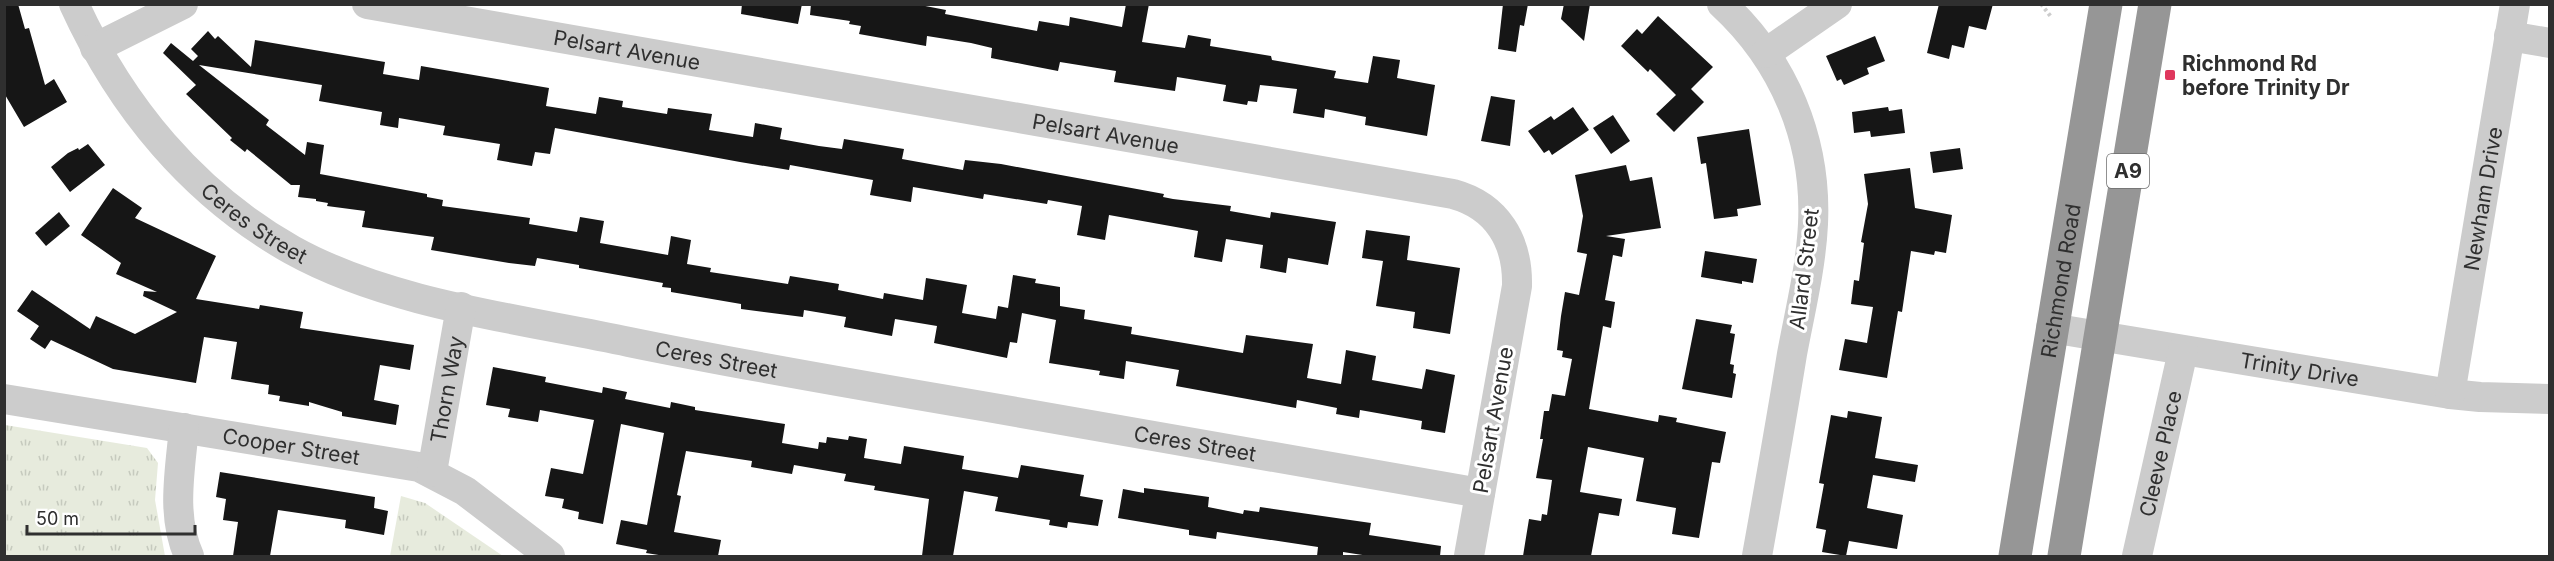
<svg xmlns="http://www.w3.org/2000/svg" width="2554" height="561" font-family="Inter,sans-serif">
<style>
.park{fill:url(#park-tufts)}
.building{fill:#161616}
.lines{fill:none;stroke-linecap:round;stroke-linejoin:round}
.path{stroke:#ccc;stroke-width:4;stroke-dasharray:3 3;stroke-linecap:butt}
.minor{stroke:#ccc;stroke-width:30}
.highway{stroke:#969696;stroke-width:33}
.poi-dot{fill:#df375d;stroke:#fff;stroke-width:2}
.labels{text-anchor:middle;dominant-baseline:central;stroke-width:6;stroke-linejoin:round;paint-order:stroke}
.shield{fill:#fff;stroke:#6d6d6d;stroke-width:1.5}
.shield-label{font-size:20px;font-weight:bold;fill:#2f2f2f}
.street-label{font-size:21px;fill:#2f2f2f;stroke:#fff}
.poi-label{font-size:21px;font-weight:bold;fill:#2f2f2f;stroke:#fff;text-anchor:start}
</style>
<defs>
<pattern id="park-tufts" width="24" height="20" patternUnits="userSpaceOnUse" patternTransform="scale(1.5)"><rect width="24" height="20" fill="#e7ebdd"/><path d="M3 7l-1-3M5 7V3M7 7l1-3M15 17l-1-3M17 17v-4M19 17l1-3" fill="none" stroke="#c6cabe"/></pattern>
</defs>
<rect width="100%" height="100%" fill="#fff"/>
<!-- park -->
<g class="park">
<polygon points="5,425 147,448 158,463 155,500 165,556 5,556"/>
<polygon points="401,496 425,503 503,556 390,556"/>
</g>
<!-- building -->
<g class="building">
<polygon points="4,4 18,4 25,29 29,28 45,85 54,79 67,102 24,127 4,93"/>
<polygon points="742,4 802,4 798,24 741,14"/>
<polygon points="811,4 915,4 946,10 945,14 1037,31 1039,21 1069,26 1070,17 1122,27 1126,4 1149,4 1142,42 1185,48 1188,35 1211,39 1210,46 1271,56 1272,60 1336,71 1334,78 1368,83 1373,56 1400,60 1397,78 1435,85 1427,136 1365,125 1366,117 1325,109 1324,118 1293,113 1297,89 1260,85 1257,102 1248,101 1247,105 1223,101 1226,85 1177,77 1175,91 1114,82 1116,71 1060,62 1058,71 1027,65 991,58 992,48 971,43 927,36 926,46 859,34 861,26 849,24 850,21 810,15"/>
<polygon points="1503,4 1528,4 1524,26 1520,25 1516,52 1498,49"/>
<polygon points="1564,4 1590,4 1584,41 1561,19"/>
<polygon points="1939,4 1993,4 1986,30 1969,26 1964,48 1952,45 1949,59 1927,53"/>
<polygon points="1658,16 1713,67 1691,89 1704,102 1674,132 1656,114 1676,95 1650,69 1648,72 1621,46 1637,29 1642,34"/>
<polygon points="208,31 215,39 218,36 251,67 255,40 385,62 383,74 419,80 421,66 549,88 546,106 596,114 599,97 623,101 622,107 667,114 668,108 712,114 709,130 753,137 755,123 782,128 780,139 819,146 842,149 844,139 904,149 902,159 963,170 965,160 1001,164 1164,194 1163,197 1173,199 1231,206 1230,211 1270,218 1271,212 1336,222 1328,265 1288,258 1286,273 1260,268 1263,245 1226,239 1222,262 1194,257 1198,231 1109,215 1105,240 1077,235 1082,206 1048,200 1047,204 984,194 983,199 913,187 911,202 870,195 873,180 790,165 789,170 740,162 555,128 550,154 535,152 532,166 497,160 500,144 443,135 445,126 399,118 398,128 380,125 382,112 319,101 322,85 199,65 269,120 266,125 305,155 307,142 324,145 320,174 427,194 427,197 443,200 442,206 530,218 529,224 577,232 580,217 604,221 600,243 668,255 671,236 691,240 687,264 711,268 710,272 788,284 790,276 839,284 838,290 883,299 884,293 923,300 926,278 967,285 962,313 996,319 998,306 1008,308 1013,275 1036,279 1035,283 1060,287 1060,306 1085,310 1084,319 1132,327 1131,334 1243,353 1246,335 1313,344 1307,378 1341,384 1346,350 1376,356 1372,380 1422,389 1426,369 1455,375 1445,433 1421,429 1422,421 1360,410 1359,418 1336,414 1337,408 1297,400 1296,408 1176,386 1179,370 1126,361 1124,379 1099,375 1100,371 1049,363 1056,320 1022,313 1017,343 1010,342 1007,358 934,343 937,326 895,319 892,336 844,327 846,317 804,310 803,317 741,309 741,304 671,292 671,288 662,287 663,283 579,268 579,265 537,258 535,266 509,263 431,250 434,237 362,227 365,211 327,206 328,203 316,201 316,199 298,197 300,185 291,185 247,149 245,152 230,140 232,138 186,94 196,85 163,53 171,43 193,61 198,56 191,49"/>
<polygon points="1875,36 1885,61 1867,68 1869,74 1844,85 1841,79 1837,81 1826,56"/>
<polygon points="1491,96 1515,100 1510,146 1481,141"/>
<polygon points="1573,107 1589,130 1552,155 1549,150 1544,153 1528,131 1551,116 1554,120"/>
<polygon points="1888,107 1889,111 1902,109 1905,133 1871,137 1870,131 1854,133 1852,112"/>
<polygon points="1613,115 1630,141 1611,154 1593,128"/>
<polygon points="1749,129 1761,205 1737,209 1738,216 1714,219 1706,163 1701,164 1697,137"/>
<polygon points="88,144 105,165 70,192 51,167 68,153 78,148 79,150"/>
<polygon points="1960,148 1963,169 1933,173 1930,152"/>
<polygon points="1626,165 1630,181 1652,177 1661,228 1606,236 1625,239 1622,257 1613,255 1605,300 1615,302 1611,328 1603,326 1589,409 1658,422 1659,415 1677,418 1676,422 1726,432 1720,463 1712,462 1699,538 1672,534 1676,508 1636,501 1644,458 1588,447 1580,492 1622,499 1619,516 1599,513 1591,556 1523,556 1529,519 1541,521 1542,514 1547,515 1552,480 1536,478 1543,439 1540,439 1544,411 1549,411 1552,394 1565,396 1572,359 1562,357 1563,351 1557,350 1561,316 1565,292 1579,295 1587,254 1577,252 1583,216 1575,175"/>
<polygon points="1910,168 1915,208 1952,215 1946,253 1935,251 1934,255 1911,251 1902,312 1898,311 1887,378 1839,370 1845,339 1867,343 1873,307 1851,304 1854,280 1859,281 1864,243 1861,242 1868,204 1864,174"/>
<polygon points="113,188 142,208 135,218 216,256 196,299 259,309 260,305 303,312 300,328 414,345 410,370 380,365 374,400 399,405 396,425 342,416 342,412 309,402 309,406 279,401 280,396 268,394 269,385 231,379 237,342 204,337 196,383 113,369 51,340 45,349 30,339 39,326 17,311 32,290 90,329 96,316 135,334 177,312 143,296 144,291 157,292 116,274 121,263 81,235"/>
<polygon points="59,212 70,226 46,246 35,233"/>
<polygon points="1366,230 1410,236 1407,260 1460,268 1450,334 1413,328 1415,312 1376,306 1383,261 1362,258"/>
<polygon points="1705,251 1757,259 1753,283 1742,281 1742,284 1701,277"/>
<polygon points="1696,319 1732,325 1730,333 1735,334 1730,364 1734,365 1733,373 1736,374 1732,398 1682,389"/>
<polygon points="493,367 546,377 545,382 602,393 603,387 627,392 625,399 670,408 671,402 695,407 695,410 785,424 782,443 818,449 819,442 826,443 827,437 848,440 849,436 867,439 864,458 901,464 904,446 964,456 962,469 1018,478 1021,465 1084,475 1080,496 1103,500 1098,526 1068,522 1067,528 1049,525 1050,520 995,511 998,497 964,491 953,556 922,556 929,499 874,490 875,486 844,481 846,474 794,465 792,474 751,467 752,461 686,451 677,495 681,496 674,532 721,540 718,556 665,556 646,553 647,550 616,544 621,520 647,525 664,433 621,424 603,524 578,519 579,512 562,508 564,499 545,496 551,468 583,474 594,420 540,410 538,422 508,417 510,409 486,405"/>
<polygon points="1848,411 1882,417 1875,458 1918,465 1915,482 1873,475 1867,508 1903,515 1897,549 1849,541 1846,556 1822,552 1826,530 1816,528 1824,484 1819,483 1831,415 1847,418"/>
<polygon points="220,472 375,497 374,508 388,511 384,535 345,528 346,520 278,510 270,556 233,556 238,522 223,520 226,499 216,497"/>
<polygon points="1144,488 1209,497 1208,507 1243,514 1244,510 1259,512 1260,507 1371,523 1369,535 1441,546 1440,556 1369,556 1343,552 1343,556 1317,556 1318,547 1217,532 1216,539 1189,535 1189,530 1118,518 1123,489 1144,493"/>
</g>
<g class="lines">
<!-- path -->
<polyline class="path" points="2041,4 2052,18"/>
<!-- minor -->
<g class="minor">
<path id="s1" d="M 74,4 C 121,107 193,194 292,250 C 389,304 521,319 629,342 C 746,366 864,386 982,406 C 1148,435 1314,464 1480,493"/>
<path id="s2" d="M 367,4 L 1453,194 C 1497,206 1518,241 1517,286 L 1469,556"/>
<path d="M 1722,4 C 1784,61 1817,140 1813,224 C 1811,267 1800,311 1792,354 C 1781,422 1769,489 1757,556"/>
<polyline points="2509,36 2550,43"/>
<polyline points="95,48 183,4"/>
<polyline points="1766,53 1837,4"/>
<path id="s3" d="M 2051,328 L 2450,394 L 2480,397 L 2550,399"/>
<path id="s4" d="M 2450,394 L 2515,4"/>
<path id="s5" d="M 4,399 L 419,467 L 465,491 L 550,556"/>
<path d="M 184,428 C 180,471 171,516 189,556"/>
<path id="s6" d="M 432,472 L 461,307"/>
<path id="s7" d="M 2137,556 L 2183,351"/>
</g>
<!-- highway -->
<g class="highway">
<path id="s8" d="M 2015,556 L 2106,4"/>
<polyline points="2064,556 2155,4"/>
</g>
</g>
<!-- markers -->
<rect class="poi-dot" x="2164" y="69" width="12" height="12" rx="3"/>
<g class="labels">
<!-- shield labels -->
<rect class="shield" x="2107" y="154" width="42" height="34" rx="4.5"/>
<g class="shield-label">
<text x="2128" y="171">A9</text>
</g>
<!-- street labels -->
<g class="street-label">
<text stroke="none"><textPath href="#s2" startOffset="264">Pelsart Avenue</textPath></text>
<text stroke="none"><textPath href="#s2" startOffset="750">Pelsart Avenue</textPath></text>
<text stroke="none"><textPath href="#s4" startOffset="198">Newham Drive</textPath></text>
<text stroke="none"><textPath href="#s1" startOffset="288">Ceres Street</textPath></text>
<text transform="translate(1804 269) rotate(-83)">Allard Street</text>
<text stroke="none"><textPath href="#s8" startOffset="279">Richmond Road</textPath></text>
<text stroke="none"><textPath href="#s1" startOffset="774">Ceres Street</textPath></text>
<text stroke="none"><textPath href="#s3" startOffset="252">Trinity Drive</textPath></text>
<text stroke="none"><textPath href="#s6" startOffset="84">Thorn Way</textPath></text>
<text transform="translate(1493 420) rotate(-80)">Pelsart Avenue</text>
<text stroke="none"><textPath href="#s1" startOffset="1260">Ceres Street</textPath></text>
<text stroke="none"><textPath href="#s5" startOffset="291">Cooper Street</textPath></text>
<text stroke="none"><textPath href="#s7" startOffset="105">Cleeve Place</textPath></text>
</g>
<!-- poi labels -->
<g class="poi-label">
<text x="2182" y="63">Richmond Rd<tspan x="2182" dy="24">before Trinity Dr</tspan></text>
</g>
</g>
<!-- border -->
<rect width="2554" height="561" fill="none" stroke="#2f2f2f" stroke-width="12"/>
<!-- scale -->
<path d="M27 525v9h168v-9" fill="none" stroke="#2f2f2f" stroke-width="3"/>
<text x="36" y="525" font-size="18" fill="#2f2f2f" stroke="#ffffff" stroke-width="4.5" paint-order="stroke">50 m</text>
</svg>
